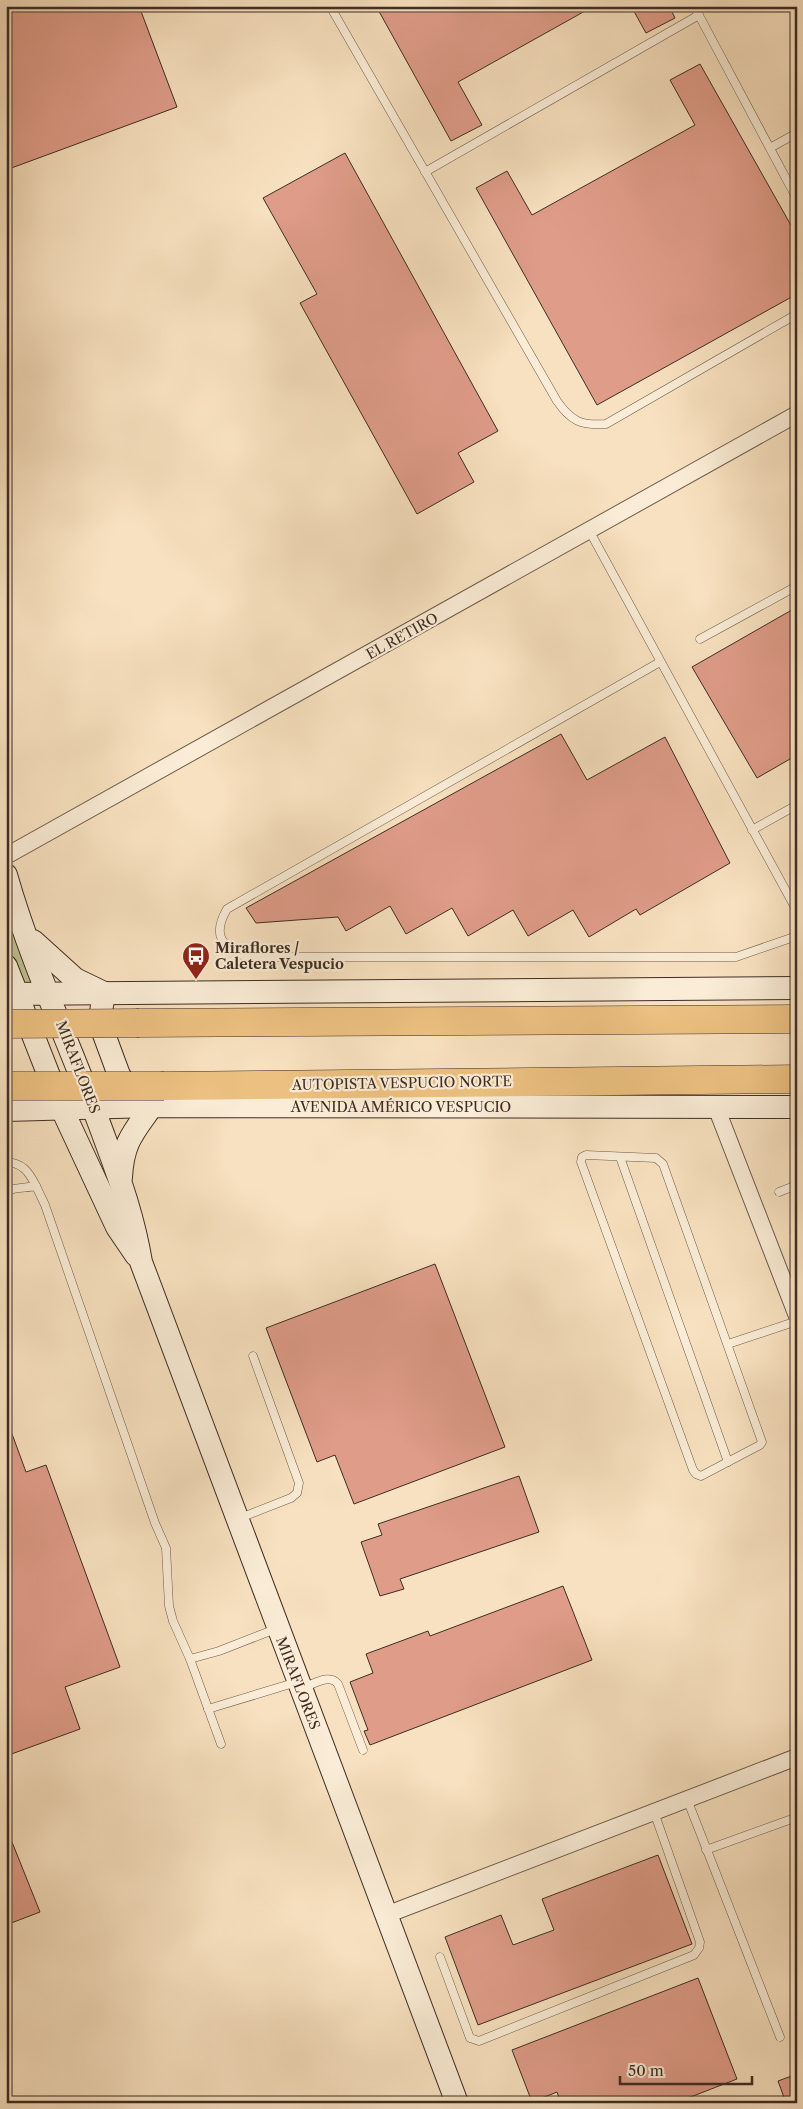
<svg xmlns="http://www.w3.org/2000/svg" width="803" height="2109" font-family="'Libre Caslon Text',serif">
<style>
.green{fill:#bec292;stroke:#7e785b}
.building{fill:#df9c89;stroke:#3e2d24}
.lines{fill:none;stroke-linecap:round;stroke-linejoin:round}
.lane-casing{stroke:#6c5a4b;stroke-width:9}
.street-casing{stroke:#6c5a4b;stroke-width:18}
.secondary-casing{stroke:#3e2d24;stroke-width:24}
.highway-casing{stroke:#3e2d24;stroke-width:29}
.lane{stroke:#faecd6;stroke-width:8}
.street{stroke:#faecd6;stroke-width:16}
.secondary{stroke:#faecd6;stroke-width:22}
.highway{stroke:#ecc080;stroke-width:28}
.highway-bridge-casing{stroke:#3e2d24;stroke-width:29;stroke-linecap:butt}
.highway-bridge{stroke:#ecc080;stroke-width:28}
.labels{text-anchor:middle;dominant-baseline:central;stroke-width:4.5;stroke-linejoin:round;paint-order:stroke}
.street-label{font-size:14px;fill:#3e2d24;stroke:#faecd6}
.poi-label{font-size:14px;font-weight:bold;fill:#3e2d24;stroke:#faecd6;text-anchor:start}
</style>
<rect width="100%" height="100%" fill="#f8e1c0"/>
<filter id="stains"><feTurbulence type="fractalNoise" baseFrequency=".004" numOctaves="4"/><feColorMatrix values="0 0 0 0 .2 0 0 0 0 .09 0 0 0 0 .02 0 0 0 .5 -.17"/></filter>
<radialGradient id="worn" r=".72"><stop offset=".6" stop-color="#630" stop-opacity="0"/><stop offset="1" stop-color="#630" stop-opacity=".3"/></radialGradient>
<!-- green -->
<polygon class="green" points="6,895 39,983 21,984 6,945"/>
<!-- building -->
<g class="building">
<polygon points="6,6 139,6 177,107 6,170"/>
<polygon points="376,6 594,6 458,82 482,125 451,141"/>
<polygon points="631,6 669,6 675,18 646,33"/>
<polygon points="700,64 797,236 797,294 597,405 476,188 507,171 532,215 695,125 670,80"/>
<polygon points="345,153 498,431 458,453 474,482 417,514 300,303 317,294 263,198"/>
<polygon points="797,607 797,755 757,778 692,667"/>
<polygon points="561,734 587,780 665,737 730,863 640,915 636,909 589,937 573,910 528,936 513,910 468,936 452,908 406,934 390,906 346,931 338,917 256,923 246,908"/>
<polygon points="435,1264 505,1447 354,1504 335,1455 317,1462 266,1328"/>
<polygon points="6,1423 8,1423 26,1472 46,1465 120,1667 65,1687 80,1729 6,1756"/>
<polygon points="519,1476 539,1532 400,1579 404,1589 380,1596 361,1542 382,1535 378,1524"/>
<polygon points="563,1586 592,1660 370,1745 364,1731 368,1730 350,1682 373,1673 366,1654 428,1631 430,1636"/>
<polygon points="6,1827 40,1912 6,1925"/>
<polygon points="658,1855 692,1944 478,2025 445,1937 501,1915 513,1945 554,1930 542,1899"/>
<polygon points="698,1978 737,2079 675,2103 561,2103 557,2092 532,2102 512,2050"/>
<polygon points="797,2074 797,2103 786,2103 778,2081"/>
</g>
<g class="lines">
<!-- lane casing -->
<g class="lane-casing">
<g id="lane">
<path d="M 330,6 L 557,401 C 571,421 581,426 606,424 L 797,314"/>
<polyline points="694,6 797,199"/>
<polyline points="770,148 797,133"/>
<polyline points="425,172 699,15"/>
<polyline points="590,532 797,911"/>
<polyline points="700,639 797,586"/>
<path d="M 660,662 L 227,909 C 212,935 221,946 246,957 L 736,957 L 797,936"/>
<polyline points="752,830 797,805"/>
<polygon points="586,1155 656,1158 663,1164 762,1442 760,1445 701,1476 696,1474 693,1470 581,1162 582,1157"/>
<polyline points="620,1157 728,1462"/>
<path d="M 6,1162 C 23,1163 29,1172 36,1186"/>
<path d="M 6,1191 C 16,1187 26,1188 36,1186 L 45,1205 L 155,1523 L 166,1548 L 169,1606 L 173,1621 L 190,1659 L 221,1744"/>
<polyline points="779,1192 797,1185"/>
<polyline points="795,1232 797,1232"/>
<polyline points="728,1344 797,1321"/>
<polyline points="240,1518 291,1498 297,1493 299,1483 253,1356"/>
<polyline points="190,1659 219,1651 278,1628"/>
<path d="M 302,1688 C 314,1684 329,1673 338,1684 L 363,1750"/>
<polyline points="208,1709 297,1682"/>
<polyline points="687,1799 780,2037"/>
<polyline points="706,1850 789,1820"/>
<polyline points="440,1957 470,2038 479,2041 694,1955 699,1948 700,1942 654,1812"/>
</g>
</g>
<!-- street casing -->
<g class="street-casing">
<g id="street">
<polyline points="6,856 797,414"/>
<polyline points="716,1107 797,1316"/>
<polyline points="386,1915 797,1757"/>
</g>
</g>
<!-- secondary casing -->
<g class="secondary-casing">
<g id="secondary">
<path d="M 6,875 C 32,966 74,1053 106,1142 C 121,1182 134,1220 141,1262 L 457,2103"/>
<path d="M 33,941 L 75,979 L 104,993 L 101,1012 L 102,1029 L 119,1075 L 131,1093 L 152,1106 C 133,1133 123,1142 121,1177"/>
<polyline points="6,966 62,1109 117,1227 136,1255"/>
<polyline points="6,994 797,988"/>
<polyline points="6,1110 152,1106 797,1107"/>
</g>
</g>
<!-- highway casing -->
<g class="highway-casing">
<g id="highway">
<polyline points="139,1023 797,1019"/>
<polyline points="164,1086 797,1079"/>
</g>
</g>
<!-- lane -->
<use href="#lane" class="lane"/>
<!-- street -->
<use href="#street" class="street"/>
<!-- secondary -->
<use href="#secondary" class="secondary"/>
<!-- highway -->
<use href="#highway" class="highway"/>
<!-- highway-bridge casing -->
<g class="highway-bridge-casing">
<g id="highway-bridge">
<polyline points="6,1024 139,1023"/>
<polyline points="6,1086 164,1086"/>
</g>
</g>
<!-- highway-bridge -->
<use href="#highway-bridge" class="highway-bridge"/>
</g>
<!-- icons -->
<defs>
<g id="bus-pin" transform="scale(1.4375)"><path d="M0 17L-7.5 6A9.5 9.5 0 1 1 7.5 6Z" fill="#8f2418" stroke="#faecd6"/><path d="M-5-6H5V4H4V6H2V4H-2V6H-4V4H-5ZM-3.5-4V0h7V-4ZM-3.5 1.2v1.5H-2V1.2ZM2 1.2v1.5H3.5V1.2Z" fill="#fff"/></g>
</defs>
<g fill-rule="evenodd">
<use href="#bus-pin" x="196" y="956"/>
</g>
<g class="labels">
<!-- street labels -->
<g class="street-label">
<text transform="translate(402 636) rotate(-29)">EL RETIRO</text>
<text transform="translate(78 1067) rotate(69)">MIRAFLORES</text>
<text transform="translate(402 1083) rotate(-1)">AUTOPISTA VESPUCIO NORTE</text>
<text x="401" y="1107">AVENIDA AMÉRICO VESPUCIO</text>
<text transform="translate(298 1683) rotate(69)">MIRAFLORES</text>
</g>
<!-- poi labels -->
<g class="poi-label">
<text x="215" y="948">Miraflores /<tspan x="215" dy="16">Caletera Vespucio</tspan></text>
</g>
</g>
<!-- margin -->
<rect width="803" height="2109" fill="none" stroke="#f8e1c0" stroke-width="25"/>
<rect x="8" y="8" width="788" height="2094" fill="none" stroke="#3e2d24" stroke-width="2.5"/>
<rect x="12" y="12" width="778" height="2084" fill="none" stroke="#3e2d24"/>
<!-- scale -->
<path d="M620 2076v8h132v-8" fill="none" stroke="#3e2d24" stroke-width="2.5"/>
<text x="628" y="2076" font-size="15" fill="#3e2d24" stroke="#faecd6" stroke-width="4" paint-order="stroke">50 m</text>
<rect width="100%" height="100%" filter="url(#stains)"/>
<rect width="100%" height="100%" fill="url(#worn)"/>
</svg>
